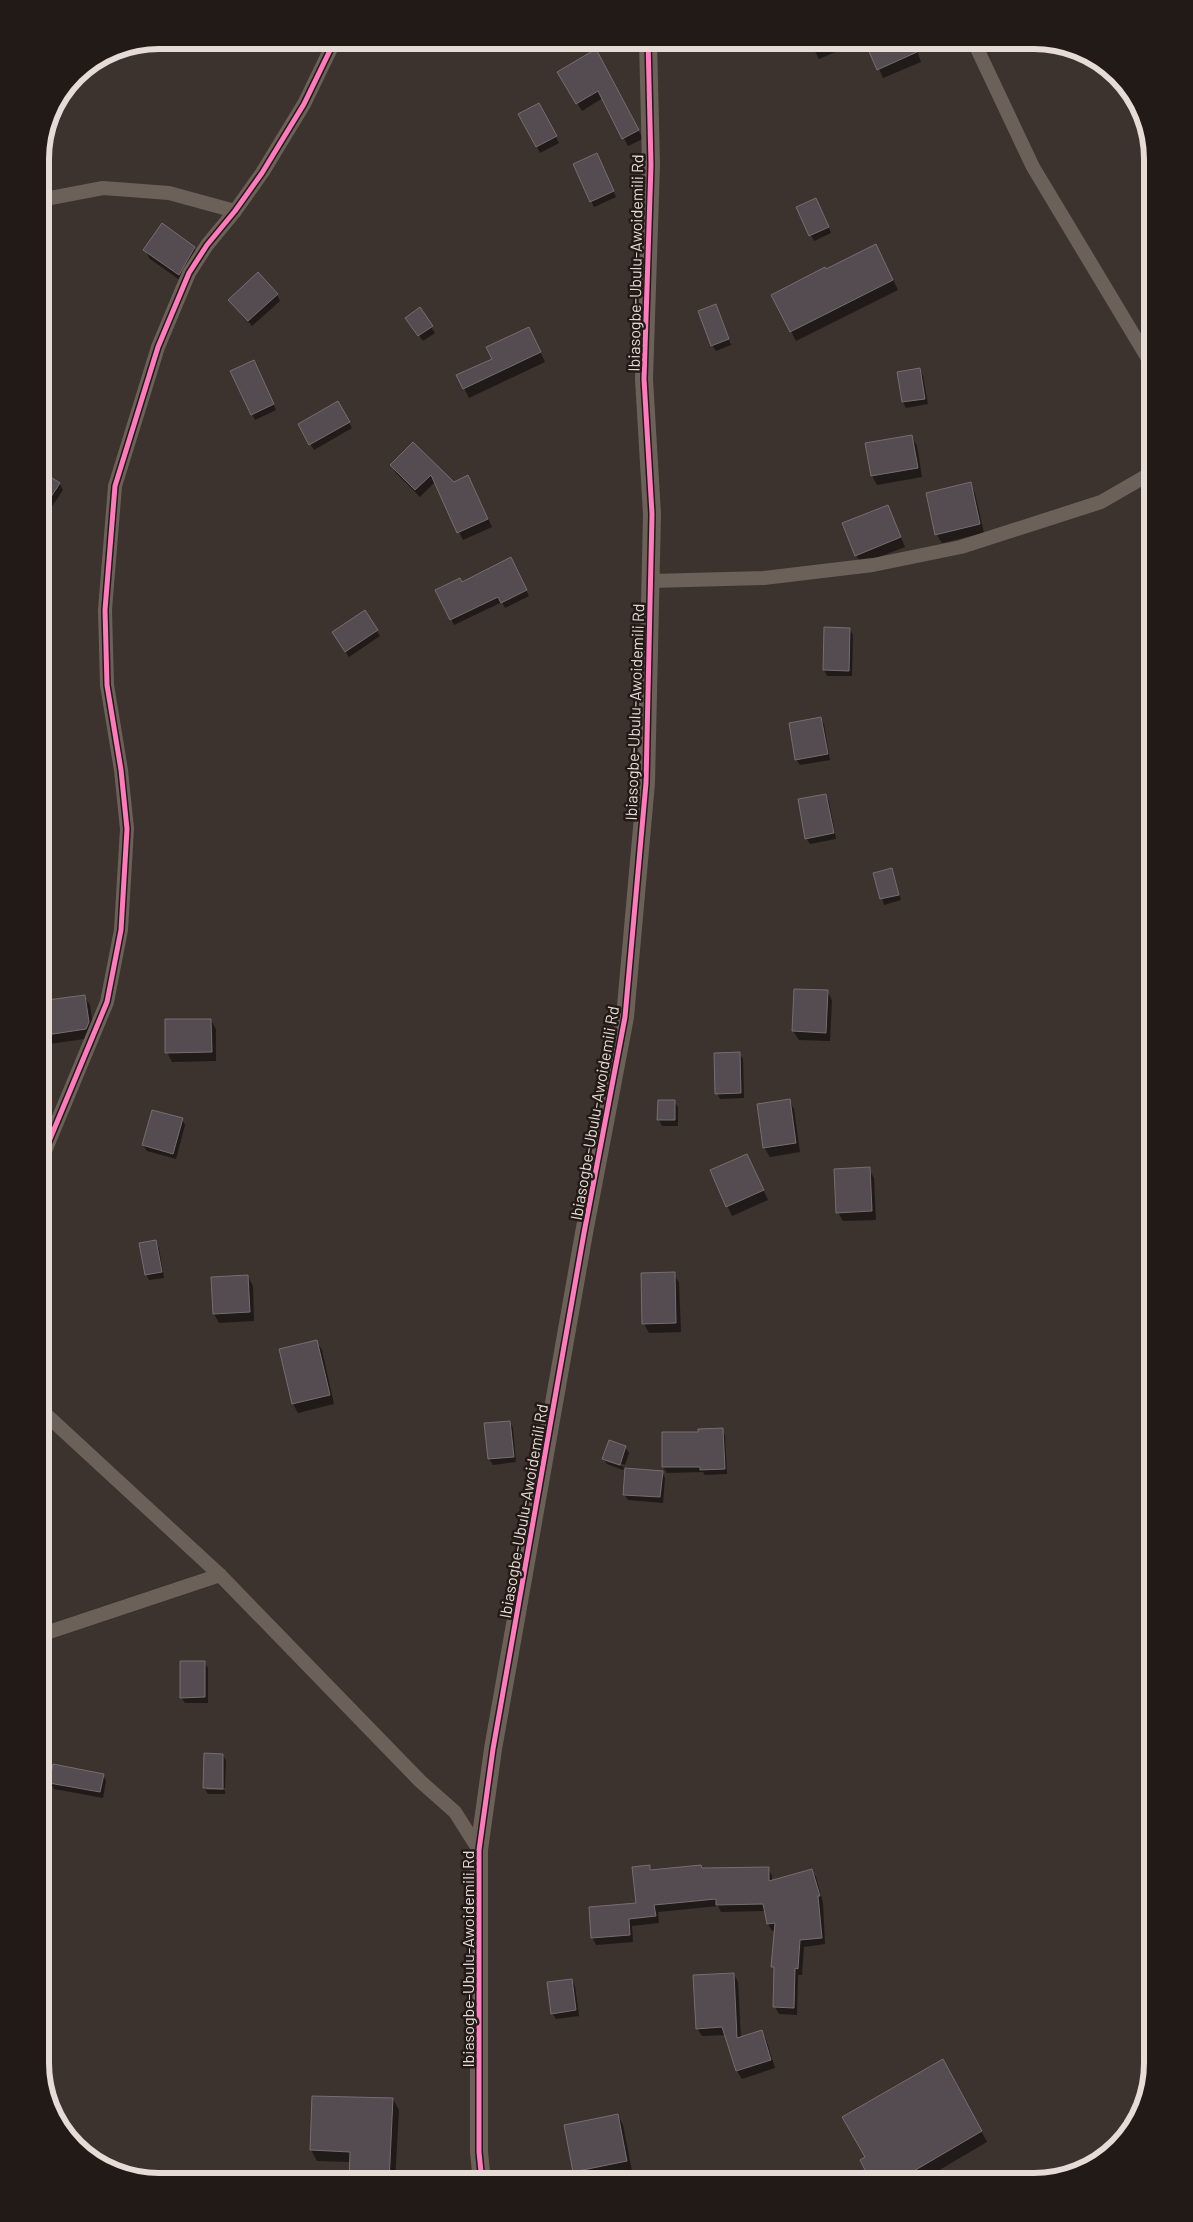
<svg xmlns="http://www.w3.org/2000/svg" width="1193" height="2222" font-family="Barlow,sans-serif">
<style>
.shadow{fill:#0007}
.building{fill:#554c52;stroke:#756e70}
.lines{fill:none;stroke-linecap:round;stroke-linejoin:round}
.minor{stroke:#6b6158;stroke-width:14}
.tertiary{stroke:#6b6158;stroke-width:18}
.cycleway-casing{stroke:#221a16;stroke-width:8}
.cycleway{stroke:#fd7abc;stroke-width:5}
.labels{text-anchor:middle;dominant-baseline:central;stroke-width:5;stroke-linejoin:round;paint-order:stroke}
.street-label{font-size:16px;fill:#e7dbd6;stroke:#221a16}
.rim{fill:none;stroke:#e7dbd6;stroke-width:6}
</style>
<rect width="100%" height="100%" fill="#3c322e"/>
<!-- shadow -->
<g class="shadow">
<polygon points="809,40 850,40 852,45 819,59"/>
<polygon points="866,40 913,40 921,62 883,78"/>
<polygon points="601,59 643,139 628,146 603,98 582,111 559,72"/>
<polygon points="542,110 559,143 540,153 520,114"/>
<polygon points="600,160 616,197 594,207 591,201"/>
<polygon points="819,205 831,233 814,241 798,208"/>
<polygon points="194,248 200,257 184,283 150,259 145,250"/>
<polygon points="881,255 898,290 796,341 772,295 825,270"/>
<polygon points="277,295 280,301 252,326 230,300"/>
<polygon points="419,309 435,333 423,341 410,324"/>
<polygon points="719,312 731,345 716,351 712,345"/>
<polygon points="533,337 545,362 469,398 458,376"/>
<polygon points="257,367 276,410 255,420 252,414"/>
<polygon points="920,370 923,376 928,404 906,408 903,402 899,373"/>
<polygon points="338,403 352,428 314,450 299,425"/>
<polygon points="912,437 917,446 922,477 877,485 872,476 867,444"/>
<polygon points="413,443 453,483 468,476 492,527 463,540 435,482 420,497 396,473 392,466"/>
<polygon points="41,472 60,484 63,490 47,514 40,510"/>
<polygon points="970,484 975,493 984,533 942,543 936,534"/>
<polygon points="888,506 905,547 861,564 856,555"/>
<polygon points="513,565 529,596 505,608 502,602 454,625 451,619 462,583"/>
<polygon points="850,629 853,635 852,676 827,676 824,670"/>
<polygon points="376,630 380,636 349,657 337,638"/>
<polygon points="821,719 824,724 830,760 800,765 796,759"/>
<polygon points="826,796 829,801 836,839 810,844 806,838"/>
<polygon points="891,869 901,900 884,905 875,873"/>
<polygon points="827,991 832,1000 830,1041 799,1040 793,1031"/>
<polygon points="84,996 90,1005 94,1032 91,1038 43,1045 40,1041 40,1003"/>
<polygon points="211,1020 216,1029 216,1061 172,1062 167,1052"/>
<polygon points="739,1053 743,1059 744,1098 720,1099 717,1093"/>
<polygon points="789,1100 794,1109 800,1152 770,1157 764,1147"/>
<polygon points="674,1101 678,1107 678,1126 662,1126 659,1120"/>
<polygon points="182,1119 185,1125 176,1159 147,1151 143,1145"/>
<polygon points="747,1155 768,1200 732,1216 711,1171"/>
<polygon points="869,1169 874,1178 876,1220 843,1221 838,1212"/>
<polygon points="156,1242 159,1248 164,1278 149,1280 146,1274"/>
<polygon points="674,1274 679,1283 681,1332 649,1333 644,1324"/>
<polygon points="248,1277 253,1286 254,1321 219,1323 214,1314"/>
<polygon points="316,1341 322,1350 334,1404 298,1413 293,1404"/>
<polygon points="510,1422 513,1428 516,1462 493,1465 489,1459"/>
<polygon points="722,1429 725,1435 727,1474 705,1475 703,1472 667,1473 663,1467 700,1433"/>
<polygon points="625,1447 629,1453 625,1465 607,1459 607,1462 624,1467 623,1470 607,1464 604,1459"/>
<polygon points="662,1472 665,1478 663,1503 628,1500 624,1494"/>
<polygon points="204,1662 208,1668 208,1703 185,1703 181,1697"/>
<polygon points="205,1755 223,1755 226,1761 225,1788 206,1787 206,1790 225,1790 225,1794 208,1794 204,1788"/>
<polygon points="40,1763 103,1775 106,1781 103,1798 54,1789 51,1783 52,1778 40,1782"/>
<polygon points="649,1866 652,1871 768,1868 772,1876 772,1882 811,1870 816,1877 823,1903 825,1944 804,1947 802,1975 798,1975 797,2015 779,2014 775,2007 775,1971 773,1966 775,1930 772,1931 768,1924 766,1911 721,1912 718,1906 658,1912 659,1923 632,1926 633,1942 596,1945 592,1937 637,1904"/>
<polygon points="734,1974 738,1982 741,2038 762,2032 766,2039 775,2068 742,2079 737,2071 726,2035 702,2036 697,2028"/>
<polygon points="571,1980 575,1986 579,2016 556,2019 552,2013"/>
<polygon points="949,2071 987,2142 919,2182 872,2182 866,2157"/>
<polygon points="393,2099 399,2110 395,2182 350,2182 351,2162 317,2161 311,2150"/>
<polygon points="618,2115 623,2125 632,2171 579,2181 574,2172 565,2126"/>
</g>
<!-- building -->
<g class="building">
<polygon points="864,40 912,40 917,52 877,70"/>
<polygon points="596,49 639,130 622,139 598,91 576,104 557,72"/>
<polygon points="539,103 557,136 536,147 518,114"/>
<polygon points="597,153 614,191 590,202 573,164"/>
<polygon points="816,198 829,227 809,236 796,207"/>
<polygon points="162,223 195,247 179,275 143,250"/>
<polygon points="876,244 893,280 790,332 771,295 825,267 826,269"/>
<polygon points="258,272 278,294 248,321 228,300"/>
<polygon points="716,304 729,339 711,346 698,311"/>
<polygon points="420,307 433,326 418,336 405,318"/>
<polygon points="529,327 541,352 463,389 456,375 492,359 486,347"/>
<polygon points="254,360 274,404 251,415 230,371"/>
<polygon points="920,368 925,399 902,402 897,372"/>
<polygon points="338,401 350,422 309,445 298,424"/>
<polygon points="912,435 918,468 871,476 865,443"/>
<polygon points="413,442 454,482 468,475 488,519 457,533 431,475 415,490 390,465"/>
<polygon points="40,470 60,483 40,514"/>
<polygon points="971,482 980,524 935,535 926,493"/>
<polygon points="888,505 901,537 855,556 842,523"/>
<polygon points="511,557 527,590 501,603 498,597 450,620 435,590 460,578 462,582"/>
<polygon points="365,610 378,630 345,652 332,632"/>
<polygon points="824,627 850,628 849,671 823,670"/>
<polygon points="821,717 828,754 795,760 789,723"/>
<polygon points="826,794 834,833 805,839 798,799"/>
<polygon points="892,868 899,895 880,899 873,873"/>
<polygon points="794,989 828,990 826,1033 792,1031"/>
<polygon points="85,995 89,1022 86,1029 40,1036 40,1001"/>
<polygon points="165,1019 211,1019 212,1052 165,1053"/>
<polygon points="740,1052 741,1093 715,1094 714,1053"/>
<polygon points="790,1099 796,1143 763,1148 757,1104"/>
<polygon points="658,1100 675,1100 675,1120 657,1120"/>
<polygon points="152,1110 183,1118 173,1154 142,1145"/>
<polygon points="747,1154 764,1190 726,1207 710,1170"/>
<polygon points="870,1167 872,1211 836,1213 834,1169"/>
<polygon points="156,1240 162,1272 145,1275 139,1243"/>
<polygon points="675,1272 676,1323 642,1324 641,1273"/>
<polygon points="248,1275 250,1312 213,1314 211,1277"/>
<polygon points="317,1340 330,1395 292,1404 279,1349"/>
<polygon points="510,1421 514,1457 488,1459 484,1423"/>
<polygon points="723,1428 725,1469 700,1470 700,1467 662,1467 662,1432 698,1432 698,1429"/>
<polygon points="609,1440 626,1446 620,1465 602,1459"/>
<polygon points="625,1468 663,1471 660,1497 623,1495"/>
<polygon points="180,1661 205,1661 205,1697 180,1698"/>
<polygon points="204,1753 223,1754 223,1789 203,1788"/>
<polygon points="53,1764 104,1774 100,1792 49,1783"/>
<polygon points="650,1865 650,1870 701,1865 702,1868 769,1867 769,1881 812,1869 820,1896 818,1896 822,1938 800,1940 798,1969 795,1968 794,2008 773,2007 774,1967 771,1967 775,1923 767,1924 763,1904 716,1905 716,1899 654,1905 656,1916 629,1919 630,1935 591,1938 589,1907 636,1903 632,1867"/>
<polygon points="734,1973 737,2038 762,2030 771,2060 736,2071 722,2027 696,2029 693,1975"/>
<polygon points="572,1979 576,2010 551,2014 547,1982"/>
<polygon points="943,2059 982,2131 895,2182 871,2182 860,2160 865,2157 842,2117"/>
<polygon points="312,2096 393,2098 389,2182 349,2182 350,2152 310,2150"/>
<polygon points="618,2114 627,2161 573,2172 564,2125"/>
</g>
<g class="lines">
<!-- minor -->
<g class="minor">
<polyline points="973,40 1033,167 1153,367"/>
<polyline points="40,200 103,188 169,193 235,211"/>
<polyline points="651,581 764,578 873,565 961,547 1101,502 1153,472"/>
<polyline points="40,1163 107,1002 121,930 127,829 121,770 107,685 105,610 115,486 158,347 189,273 207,245 235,211 262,173 304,104 335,40"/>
<polyline points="40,1409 220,1575 420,1781 455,1812 479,1850"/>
<polyline points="40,1635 220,1575"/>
</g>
<!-- tertiary -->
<polyline class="tertiary" points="482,2182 479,2152 479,1850 493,1749 584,1233 625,1017 646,783 652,514 644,379 651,165 648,40"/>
<!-- cycleway casing -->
<g class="cycleway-casing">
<g id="cycleway">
<polyline points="40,1163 107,1002 121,930 127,829 121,770 107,685 105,610 115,486 158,347 189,273 207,245 235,211 262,173 304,104 335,40"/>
<polyline points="482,2182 479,2152 479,1850 493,1749 584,1233 625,1017 646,783 652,514 644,379 651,165 648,40"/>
</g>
</g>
<!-- cycleway -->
<use href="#cycleway" class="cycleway"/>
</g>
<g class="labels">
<!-- street labels -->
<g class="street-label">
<text transform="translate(635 263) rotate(-89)">Ibiasogbe-Ubulu-Awoidemili Rd</text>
<text transform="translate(634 712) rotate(-88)">Ibiasogbe-Ubulu-Awoidemili Rd</text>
<text transform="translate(594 1113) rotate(-80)">Ibiasogbe-Ubulu-Awoidemili Rd</text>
<text transform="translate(523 1511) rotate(-80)">Ibiasogbe-Ubulu-Awoidemili Rd</text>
<text transform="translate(467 1959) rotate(-90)">Ibiasogbe-Ubulu-Awoidemili Rd</text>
</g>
</g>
<!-- crop -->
<path d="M0 0H1193V2222H0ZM159 49H1034A110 110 0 0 1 1144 159V2063A110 110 0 0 1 1034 2173H159A110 110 0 0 1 49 2063V159A110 110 0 0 1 159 49Z" fill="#221a16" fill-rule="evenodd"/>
<path class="rim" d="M159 49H1034A110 110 0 0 1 1144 159V2063A110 110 0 0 1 1034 2173H159A110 110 0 0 1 49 2063V159A110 110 0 0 1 159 49Z"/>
</svg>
